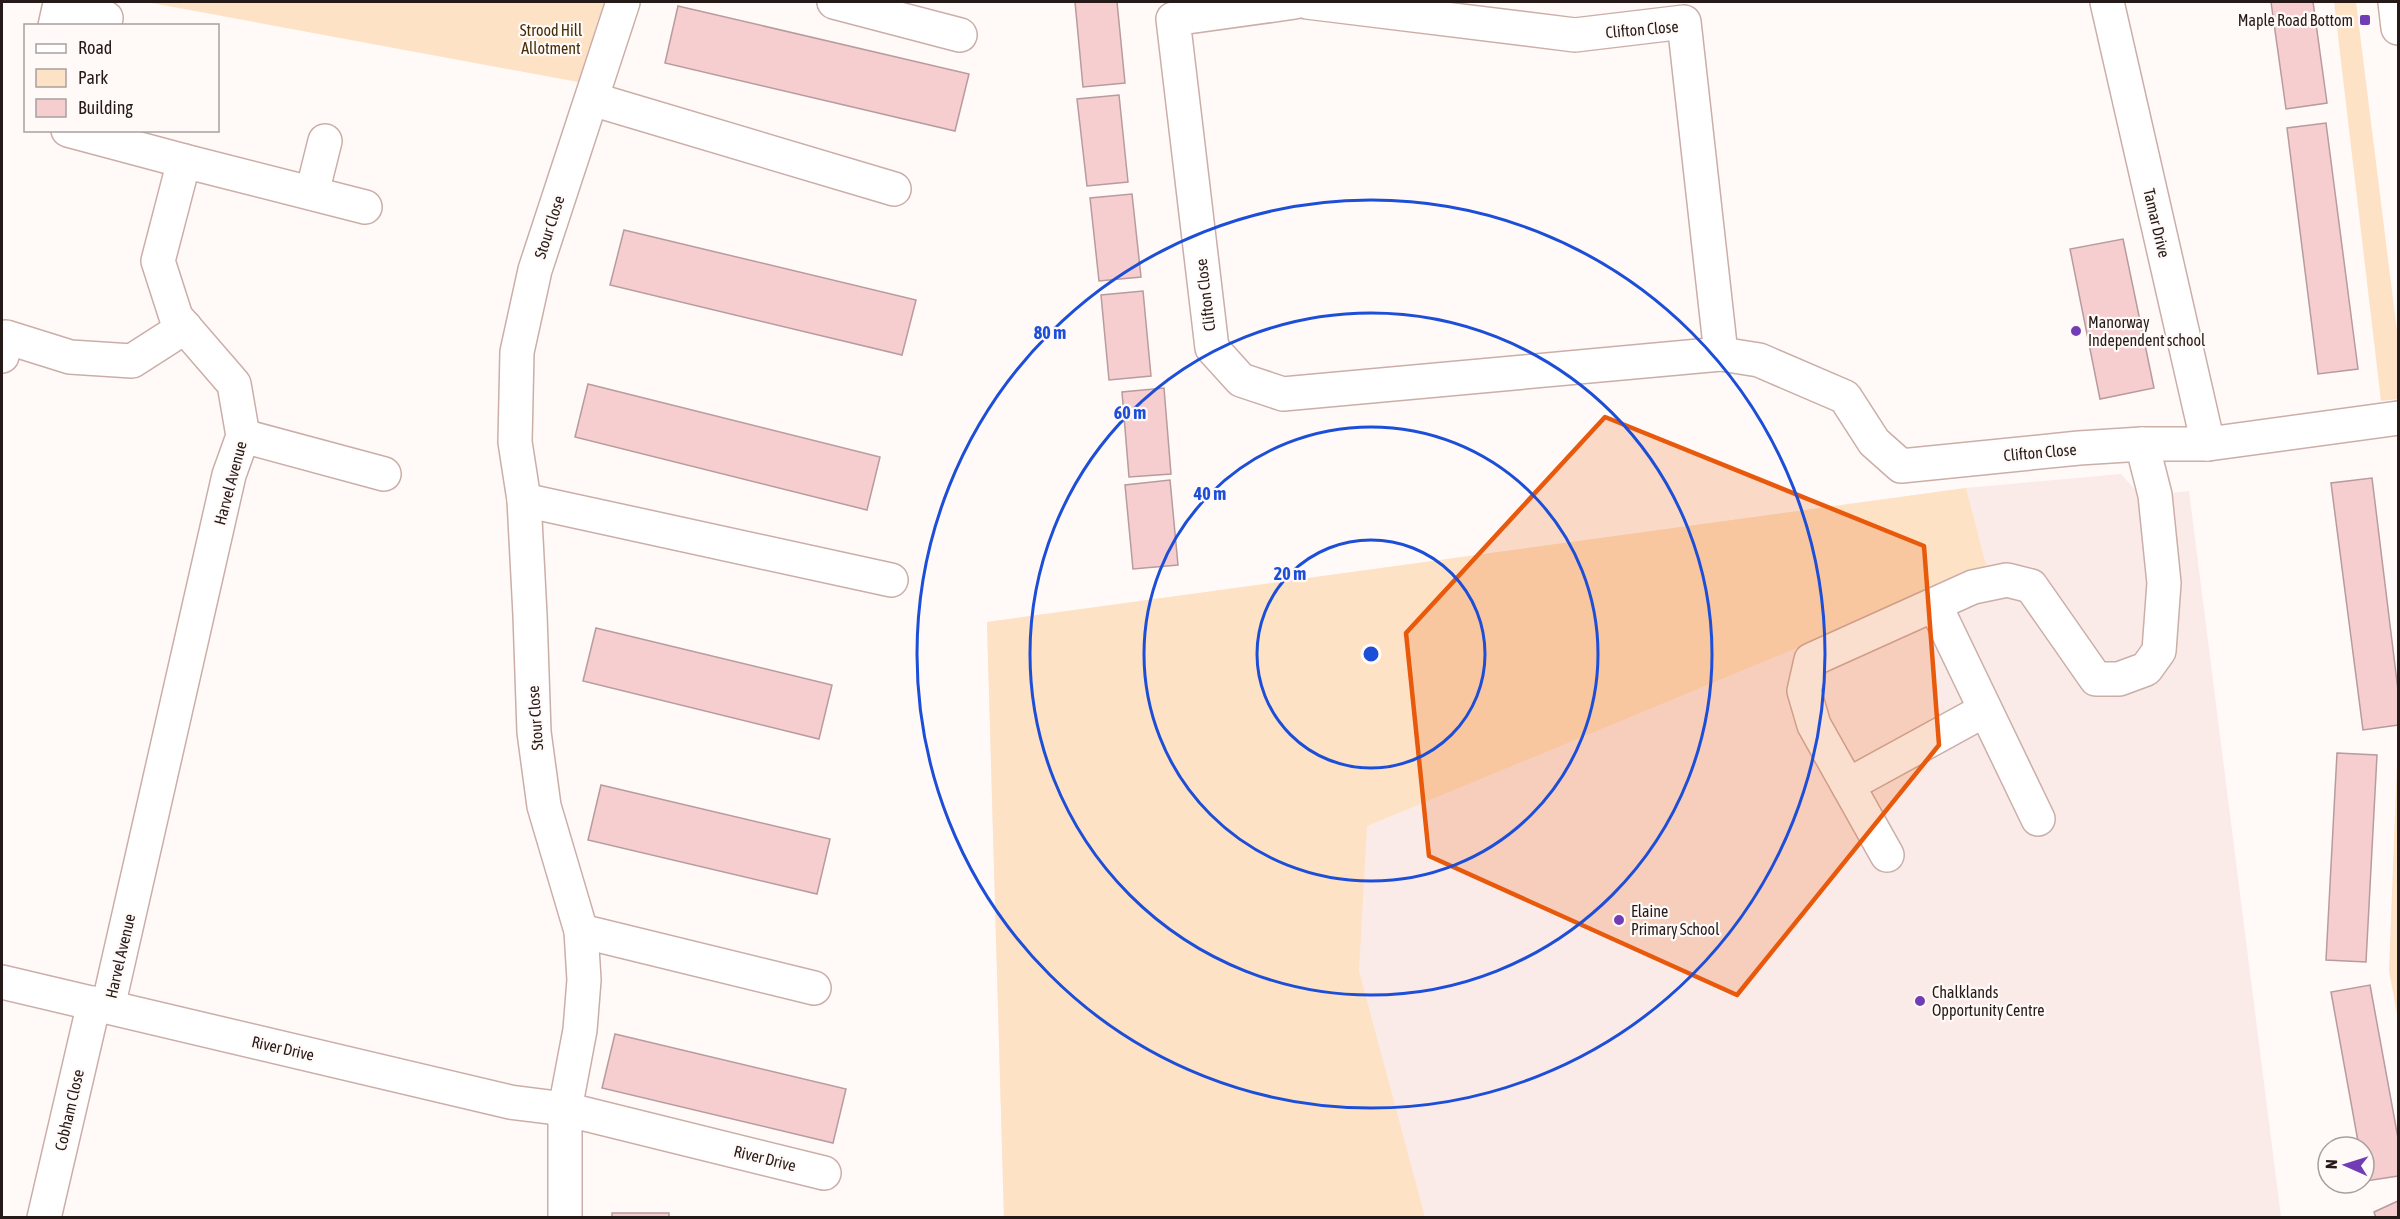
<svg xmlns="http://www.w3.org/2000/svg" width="2400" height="1219" font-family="'Asap Condensed',sans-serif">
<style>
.built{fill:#fbebe8}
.green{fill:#fde2c5}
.building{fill:#f6ced0;stroke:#b89b9d;stroke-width:1.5}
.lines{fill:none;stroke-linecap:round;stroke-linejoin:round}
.minor-casing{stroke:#cbaea8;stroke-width:36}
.minor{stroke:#fff;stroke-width:33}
.marked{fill:#e8590c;fill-opacity:0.2;stroke:#e8590c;stroke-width:4.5;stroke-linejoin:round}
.ring{fill:none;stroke:#1d4ed8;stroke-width:3}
.poi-dot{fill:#723db4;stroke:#fff9f7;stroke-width:2}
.labels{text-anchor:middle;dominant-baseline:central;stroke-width:4.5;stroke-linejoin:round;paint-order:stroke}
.poi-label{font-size:16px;fill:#251a18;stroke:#fff9f7;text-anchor:start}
.street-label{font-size:16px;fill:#251a18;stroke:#fff9f7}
.park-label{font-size:16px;fill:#462c05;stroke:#fff9f7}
.centre{fill:#1d4ed8;stroke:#fff9f7;stroke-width:3}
.ring-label{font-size:18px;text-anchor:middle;font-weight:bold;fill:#1d4ed8;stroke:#fff9f7;stroke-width:4.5;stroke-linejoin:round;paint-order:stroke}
</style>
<rect width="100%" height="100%" fill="#fff9f7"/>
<!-- built -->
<polygon class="built" points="2121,474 2139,494 2155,495 2189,491 2281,1217 1004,1217 987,622 1966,488"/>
<!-- green -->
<g class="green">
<polygon points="146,2 604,2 578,82"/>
<polygon points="2334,2 2356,2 2398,339 2398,399 2381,401"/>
<polygon points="1966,488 1987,569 1367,826 1359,971 1425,1217 1004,1217 987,622"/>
<polygon points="2398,735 2398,1019 2389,971"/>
</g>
<!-- building -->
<g class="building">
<polygon points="1075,2 1117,2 1125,83 1083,87"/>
<polygon points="2271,2 2313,2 2327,103 2286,109"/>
<polygon points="678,6 969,74 955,131 665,63"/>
<polygon points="1119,95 1128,182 1087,186 1077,99"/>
<polygon points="2326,123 2358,369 2318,374 2287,128"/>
<polygon points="1132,194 1141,277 1099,281 1090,198"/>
<polygon points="624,230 916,300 902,355 610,285"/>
<polygon points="2123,239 2154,388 2100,399 2070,249"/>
<polygon points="1143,291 1151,376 1109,380 1101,295"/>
<polygon points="588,384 880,457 867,510 575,437"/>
<polygon points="1164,388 1171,474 1129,477 1122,392"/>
<polygon points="2372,478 2398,690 2398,725 2363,730 2331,483"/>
<polygon points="1170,480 1178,565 1133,569 1125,485"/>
<polygon points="596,628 832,685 819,739 583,681"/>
<polygon points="2337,753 2377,755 2366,962 2326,960"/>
<polygon points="601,785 830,839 817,894 588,840"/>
<polygon points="2370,985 2398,1138 2398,1176 2366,1181 2364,1147 2359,1147 2331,992"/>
<polygon points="615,1034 846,1089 833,1143 602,1088"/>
<polygon points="2398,1201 2398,1218 2376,1218 2374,1212"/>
<rect x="612" y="1213" width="57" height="5"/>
</g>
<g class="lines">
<!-- minor casing -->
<g class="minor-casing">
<g id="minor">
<polyline points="834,2 960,35"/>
<polyline points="1295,2 1173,19 1212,348 1241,380 1283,394 1721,354 1759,360 1845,397 1874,442 1901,466 2079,448 2142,444 2208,444 2398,418"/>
<polyline points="1307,2 1575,35 1684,22 1721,354"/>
<polyline points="2107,2 2208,444"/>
<polyline points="2395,2 2398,28"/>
<polyline points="55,26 59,8 106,18"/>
<polyline points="592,99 894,189"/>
<polyline points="68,130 184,161"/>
<polyline points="312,193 325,141"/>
<polyline points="2,356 6,337 70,357 132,361 185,327"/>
<polyline points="243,436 384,474"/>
<polyline points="524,500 891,580"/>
<polyline points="1935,605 2038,819"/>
<polyline points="1848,785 1985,710"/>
<polyline points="1887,855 1814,725 1804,691 1811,660 1973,587 2007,580 2031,586 2096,679 2119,679 2146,669 2159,651 2164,583 2155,495 2142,444"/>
<polyline points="581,931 814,988"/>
<polyline points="2,982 510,1102 565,1109 824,1173"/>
<polyline points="108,1007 229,475 243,436 234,384 176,317 158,261 184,161 365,207"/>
<polyline points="44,1218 94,1003"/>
<polyline points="565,1218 565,1109 580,1030 584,980 581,931 544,806 534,732 530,615 524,500 515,442 517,352 535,270 623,2"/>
</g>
</g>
<!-- minor -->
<use href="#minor" class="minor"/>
</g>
<!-- marked area -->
<path class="marked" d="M 1605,417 L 1924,546 L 1939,745 L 1737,995 L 1429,856 L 1406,633 Z"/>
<!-- distance rings -->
<g class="ring">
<circle cx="1371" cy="654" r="114"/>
<circle cx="1371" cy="654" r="227"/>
<circle cx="1371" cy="654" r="341"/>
<circle cx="1371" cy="654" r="454"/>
</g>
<!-- markers -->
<g class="poi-dot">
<rect x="2359" y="14" width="12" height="12" rx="3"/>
<circle cx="2076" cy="331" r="6"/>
<circle cx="1619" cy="920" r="6"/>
<circle cx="1920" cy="1001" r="6"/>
</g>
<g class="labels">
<!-- poi labels -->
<g class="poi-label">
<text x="2353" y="20" text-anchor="end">Maple Road Bottom</text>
<text x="2088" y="322">Manorway<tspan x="2088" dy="18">Independent school</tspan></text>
<text x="1631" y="911">Elaine<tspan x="1631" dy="18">Primary School</tspan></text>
<text x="1932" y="992">Chalklands<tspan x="1932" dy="18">Opportunity Centre</tspan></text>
</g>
<!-- street labels -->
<g class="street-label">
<text transform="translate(1642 29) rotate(-5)">Clifton Close</text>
<text transform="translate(2157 223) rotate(77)">Tamar Drive</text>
<text transform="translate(549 227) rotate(-72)">Stour Close</text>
<text transform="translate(1205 295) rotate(-97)">Clifton Close</text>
<text transform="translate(2040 452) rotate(-5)">Clifton Close</text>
<text transform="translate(230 483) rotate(-75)">Harvel Avenue</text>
<text transform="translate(535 718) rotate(-94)">Stour Close</text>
<text transform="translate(120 956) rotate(-77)">Harvel Avenue</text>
<text transform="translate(283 1048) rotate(13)">River Drive</text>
<text transform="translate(69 1110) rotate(-77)">Cobham Close</text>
<text transform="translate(765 1158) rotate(14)">River Drive</text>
</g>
<!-- park labels -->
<g class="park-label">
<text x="551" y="30">Strood Hill<tspan x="551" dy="18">Allotment</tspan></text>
</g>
</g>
<circle cx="1371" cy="654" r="9" class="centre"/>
<g class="ring-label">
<text x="1050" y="339">80 m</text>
<text x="1130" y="419">60 m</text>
<text x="1210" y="500">40 m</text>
<text x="1290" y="580">20 m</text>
</g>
<!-- border -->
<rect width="2400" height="1219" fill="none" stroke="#251a18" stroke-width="6"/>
<!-- legend -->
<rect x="24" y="24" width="195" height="108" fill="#fff9f7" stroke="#a8a09e" stroke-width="1.5"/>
<rect x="36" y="44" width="30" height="9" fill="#ffffff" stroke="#a8a09e" stroke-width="1.5"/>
<text x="78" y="54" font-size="18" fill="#251a18">Road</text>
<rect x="36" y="69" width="30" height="18" fill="#fde2c5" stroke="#a8a09e" stroke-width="1.5"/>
<text x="78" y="84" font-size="18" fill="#251a18">Park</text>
<rect x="36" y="99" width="30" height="18" fill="#f6ced0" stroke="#a8a09e" stroke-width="1.5"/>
<text x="78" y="114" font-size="18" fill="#251a18">Building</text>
<!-- north arrow -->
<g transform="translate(2346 1165) rotate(273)"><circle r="28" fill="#fff9f7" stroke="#a8a09e" stroke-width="1.5"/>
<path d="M0-4.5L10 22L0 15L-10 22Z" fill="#723db4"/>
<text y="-9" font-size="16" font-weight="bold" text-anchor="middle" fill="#251a18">N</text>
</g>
</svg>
